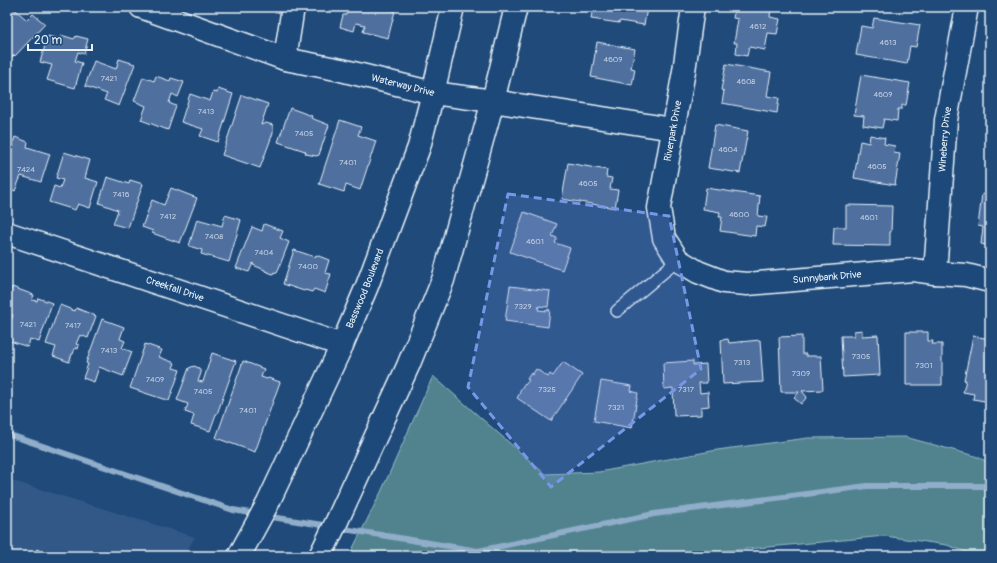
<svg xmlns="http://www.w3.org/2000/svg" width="997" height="563" font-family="Pangolin,sans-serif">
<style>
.built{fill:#325887}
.green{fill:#51838f;stroke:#9cbac4}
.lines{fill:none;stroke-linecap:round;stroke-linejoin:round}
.stream{stroke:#90adc9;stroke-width:6}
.building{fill:#506f9f;stroke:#e8f1f8}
.lane-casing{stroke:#e8f1f8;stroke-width:14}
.street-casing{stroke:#e8f1f8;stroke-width:25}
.secondary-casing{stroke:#e8f1f8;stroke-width:25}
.lane{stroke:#1f4a7a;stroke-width:11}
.street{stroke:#1f4a7a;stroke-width:22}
.secondary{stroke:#1f4a7a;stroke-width:22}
.marked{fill:#7897e6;fill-opacity:0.2;stroke:#7897e6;stroke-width:3;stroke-dasharray:8 5;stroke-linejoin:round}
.labels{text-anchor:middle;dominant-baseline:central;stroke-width:3.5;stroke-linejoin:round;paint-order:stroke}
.number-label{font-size:8px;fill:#c2d0e2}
.street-label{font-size:10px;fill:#e8f1f8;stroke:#1f4a7a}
</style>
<rect width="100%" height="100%" fill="#1f4a7a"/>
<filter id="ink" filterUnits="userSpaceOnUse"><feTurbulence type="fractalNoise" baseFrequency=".025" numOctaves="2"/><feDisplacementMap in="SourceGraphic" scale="8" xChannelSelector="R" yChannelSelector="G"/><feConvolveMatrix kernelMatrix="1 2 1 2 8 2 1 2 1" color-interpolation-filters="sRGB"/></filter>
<g filter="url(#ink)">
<!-- built -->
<polygon class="built" points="7,479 195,537 184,556 7,556"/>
<!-- green -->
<polygon class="green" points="433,376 545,474 599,472 717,450 808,438 905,437 975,456 990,463 990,556 977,556 947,545 885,536 705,553 705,556 349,556 381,492"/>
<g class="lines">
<!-- stream -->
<g class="stream">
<polyline points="7,434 233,510 256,514"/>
<polyline points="265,516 329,526"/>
<polyline points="338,528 478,551 654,514 867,486 984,486 990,490"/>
</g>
</g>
<!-- building -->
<g class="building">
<polygon points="7,7 12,7 27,20 33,14 45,24 15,56 14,55 11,58 7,55"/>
<polygon points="348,7 379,7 395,11 388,38 363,32 365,25 356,23 354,31 340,27 343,15 346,15"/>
<polygon points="593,7 650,7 649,9 647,8 644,25 620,21 619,23 591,19"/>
<polygon points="735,7 764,7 771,8 770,17 780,19 777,34 768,33 765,50 749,47 747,56 736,54 737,43 734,43 738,19 733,18"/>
<polygon points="874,18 920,25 916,47 910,46 907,64 856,55 861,26 872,28"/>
<polygon points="61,35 74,39 76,36 88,39 84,54 78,52 75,61 82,63 75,88 47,80 52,65 40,62 48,36 60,39"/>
<polygon points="597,42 635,49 631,68 635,69 632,85 591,77"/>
<polygon points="119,59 135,64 119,106 104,100 107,94 85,86 94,61 116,69"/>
<polygon points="726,64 771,72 767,96 779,98 777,113 722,103 724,91 721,90"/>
<polygon points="861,75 910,83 906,105 902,105 902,109 898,109 897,121 884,119 882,128 863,125 864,116 854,115"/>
<polygon points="156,76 170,81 171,78 184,82 178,97 172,94 169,103 176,106 168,130 141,120 146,106 134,101 143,77 154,81"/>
<polygon points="218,89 233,94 218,142 200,136 203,129 181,122 190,94 210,101 213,92 217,93"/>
<polygon points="242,95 268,104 261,125 266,123 273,125 273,133 260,168 222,155"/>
<polygon points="290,108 312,116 311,118 329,125 319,155 316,156 306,154 305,151 278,142"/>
<polygon points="340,120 361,127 358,135 376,141 360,190 346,185 344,192 319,184"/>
<polygon points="715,125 748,131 740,173 708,168"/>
<polygon points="870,135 885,138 884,144 895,146 894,153 900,154 895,185 854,178 860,141 869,143"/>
<polygon points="15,137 28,142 27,147 50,154 41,182 21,176 15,191 7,188 7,162"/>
<polygon points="64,152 90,160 85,178 98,182 90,208 78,204 75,210 49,202 54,186 60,188 63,180 56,178"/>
<polygon points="568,163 607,170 606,177 612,178 610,189 618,190 615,208 562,199"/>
<polygon points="107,177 129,184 130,180 143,184 128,228 113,224 118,210 99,203"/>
<polygon points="171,188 197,198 180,243 152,233 153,231 142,227 152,200 164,205"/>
<polygon points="706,188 760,196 758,216 767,217 765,227 756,226 755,236 720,231 722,217 719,217 720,212 703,209"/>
<polygon points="982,194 990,195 990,246 981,244 983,227 978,226"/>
<polygon points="846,205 892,206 891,232 890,232 890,246 833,245 834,227 846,227"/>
<polygon points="524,212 557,224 552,236 557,238 555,243 570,248 562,270 510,252"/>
<polygon points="225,215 241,220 229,262 201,254 202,250 189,246 197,219 222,226"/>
<polygon points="264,224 283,231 280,238 289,242 277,273 274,272 273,274 265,271 265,270 253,265 253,263 249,272 236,268 252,227 262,231"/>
<polygon points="294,250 315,257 316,255 329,260 325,273 331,274 325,293 314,289 312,292 305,290 304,291 283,284"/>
<polygon points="510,286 550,291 548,307 539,306 538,310 548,311 548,309 550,310 548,327 505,321"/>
<polygon points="12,287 34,295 32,300 37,301 38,298 52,303 39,342 30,339 28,347 7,340 7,333 13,315 7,313 7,301"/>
<polygon points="60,305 75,311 76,308 96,316 88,338 80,335 76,344 79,345 78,349 75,348 73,354 72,354 69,362 53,356 56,347 46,344"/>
<polygon points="102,319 124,327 120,339 125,341 122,348 132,352 123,376 99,367 94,382 83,378 88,364 86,363"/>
<polygon points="862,330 862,336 878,335 880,375 843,377 841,336 854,336 854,331"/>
<polygon points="906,332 928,332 928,341 933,341 932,344 942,344 942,385 906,385"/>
<polygon points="802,336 802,354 806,354 806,356 821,356 823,390 802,391 807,397 801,404 794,398 799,392 781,392 779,337"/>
<polygon points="973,336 990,339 990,402 973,399 974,394 963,392 966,380 964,380"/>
<polygon points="728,339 729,343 760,340 763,382 723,384 721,340"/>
<polygon points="145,344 162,350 159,357 175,363 173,368 180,370 169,401 130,388"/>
<polygon points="212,353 236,361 217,414 216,414 210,431 191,425 194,415 185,412 188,404 177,400 189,368 194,366 199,368 201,373 198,381 203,382"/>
<polygon points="243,361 264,369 261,377 267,379 268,378 280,382 255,452 216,438"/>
<polygon points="693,361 693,365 706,364 707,383 699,383 700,393 708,392 709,406 701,407 701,415 674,416 673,388 664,389 663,363"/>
<polygon points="563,362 582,375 551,421 517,398 520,393 519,392 524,384 525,385 529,380 527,379 531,373 532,375 536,369 548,377 550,374 553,376"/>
<polygon points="601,381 632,386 631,391 638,393 632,428 594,421"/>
<polygon points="37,549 48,556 33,556"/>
</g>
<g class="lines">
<!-- lane casing -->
<g class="lane-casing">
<polyline id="lane" points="617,311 678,260"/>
</g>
<!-- street casing -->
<g class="street-casing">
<g id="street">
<path id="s1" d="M 141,7 L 285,59 L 341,70 L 433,93 L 493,101 L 673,129"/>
<path id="s2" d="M 693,7 L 684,71 L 659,208 L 664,238 L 678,260 L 698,272 L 724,282 L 747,284 L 913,270 L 935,273 L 966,275 L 990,281"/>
<polyline points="285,59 293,7"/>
<path id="s3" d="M 7,233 L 342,345"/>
<path id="s4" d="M 935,273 L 946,120 L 967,7"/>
</g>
</g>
<!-- secondary casing -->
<g class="secondary-casing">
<g id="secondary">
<path id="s5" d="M 239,556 L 268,503 L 342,345 L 367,286 L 419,147 L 433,93 L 453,7"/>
<polyline points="320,556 337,521 408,366 443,280 493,101 516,7"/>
</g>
</g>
<!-- lane -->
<use href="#lane" class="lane"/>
<!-- street -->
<use href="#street" class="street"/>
<!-- secondary -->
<use href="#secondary" class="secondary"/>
</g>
</g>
<!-- marked area -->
<path class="marked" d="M 508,194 L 669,216 L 701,369 L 551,487 L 468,387 Z"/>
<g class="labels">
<!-- number labels -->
<g class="number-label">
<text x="758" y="26">4612</text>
<text x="888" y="42">4613</text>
<text x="613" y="59">4609</text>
<text x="109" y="78">7421</text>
<text x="746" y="81">4608</text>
<text x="883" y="94">4609</text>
<text x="206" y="111">7413</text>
<text x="304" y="133">7405</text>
<text x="728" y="149">4604</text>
<text x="348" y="162">7401</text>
<text x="877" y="166">4605</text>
<text x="26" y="169">7424</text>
<text x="588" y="183">4605</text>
<text x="121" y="194">7416</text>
<text x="739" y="214">4600</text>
<text x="168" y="216">7412</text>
<text x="869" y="217">4601</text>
<text x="214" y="236">7408</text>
<text x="535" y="241">4601</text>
<text x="264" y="252">7404</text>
<text x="308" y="266">7400</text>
<text x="523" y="306">7329</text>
<text x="28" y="324">7421</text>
<text x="73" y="325">7417</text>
<text x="109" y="350">7413</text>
<text x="861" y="356">7305</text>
<text x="742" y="362">7313</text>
<text x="924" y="365">7301</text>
<text x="801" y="373">7309</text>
<text x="155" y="379">7409</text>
<text x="547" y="389">7325</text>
<text x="686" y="389">7317</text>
<text x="203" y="391">7405</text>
<text x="616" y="407">7321</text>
<text x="248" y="410">7401</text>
</g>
<!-- street labels -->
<g class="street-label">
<text stroke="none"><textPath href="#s1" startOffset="274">Waterway Drive</textPath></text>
<text transform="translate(673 131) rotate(-80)">Riverpark Drive</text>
<text stroke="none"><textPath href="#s4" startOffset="134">Wineberry Drive</textPath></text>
<text stroke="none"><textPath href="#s2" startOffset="415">Sunnybank Drive</textPath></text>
<text stroke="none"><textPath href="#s3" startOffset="177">Creekfall Drive</textPath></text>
<text stroke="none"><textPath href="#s5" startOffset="296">Basswood Boulevard</textPath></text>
</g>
</g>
<!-- margin -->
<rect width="997" height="563" fill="none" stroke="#1f4a7a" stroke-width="24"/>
<rect x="12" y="12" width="973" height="539" fill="none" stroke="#e8f1f8" stroke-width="1.5" filter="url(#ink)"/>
<!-- scale -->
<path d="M28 44v6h64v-6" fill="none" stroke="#e8f1f8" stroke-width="2"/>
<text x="34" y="44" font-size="12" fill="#e8f1f8" stroke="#1f4a7a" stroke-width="3" paint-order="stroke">20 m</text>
</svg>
